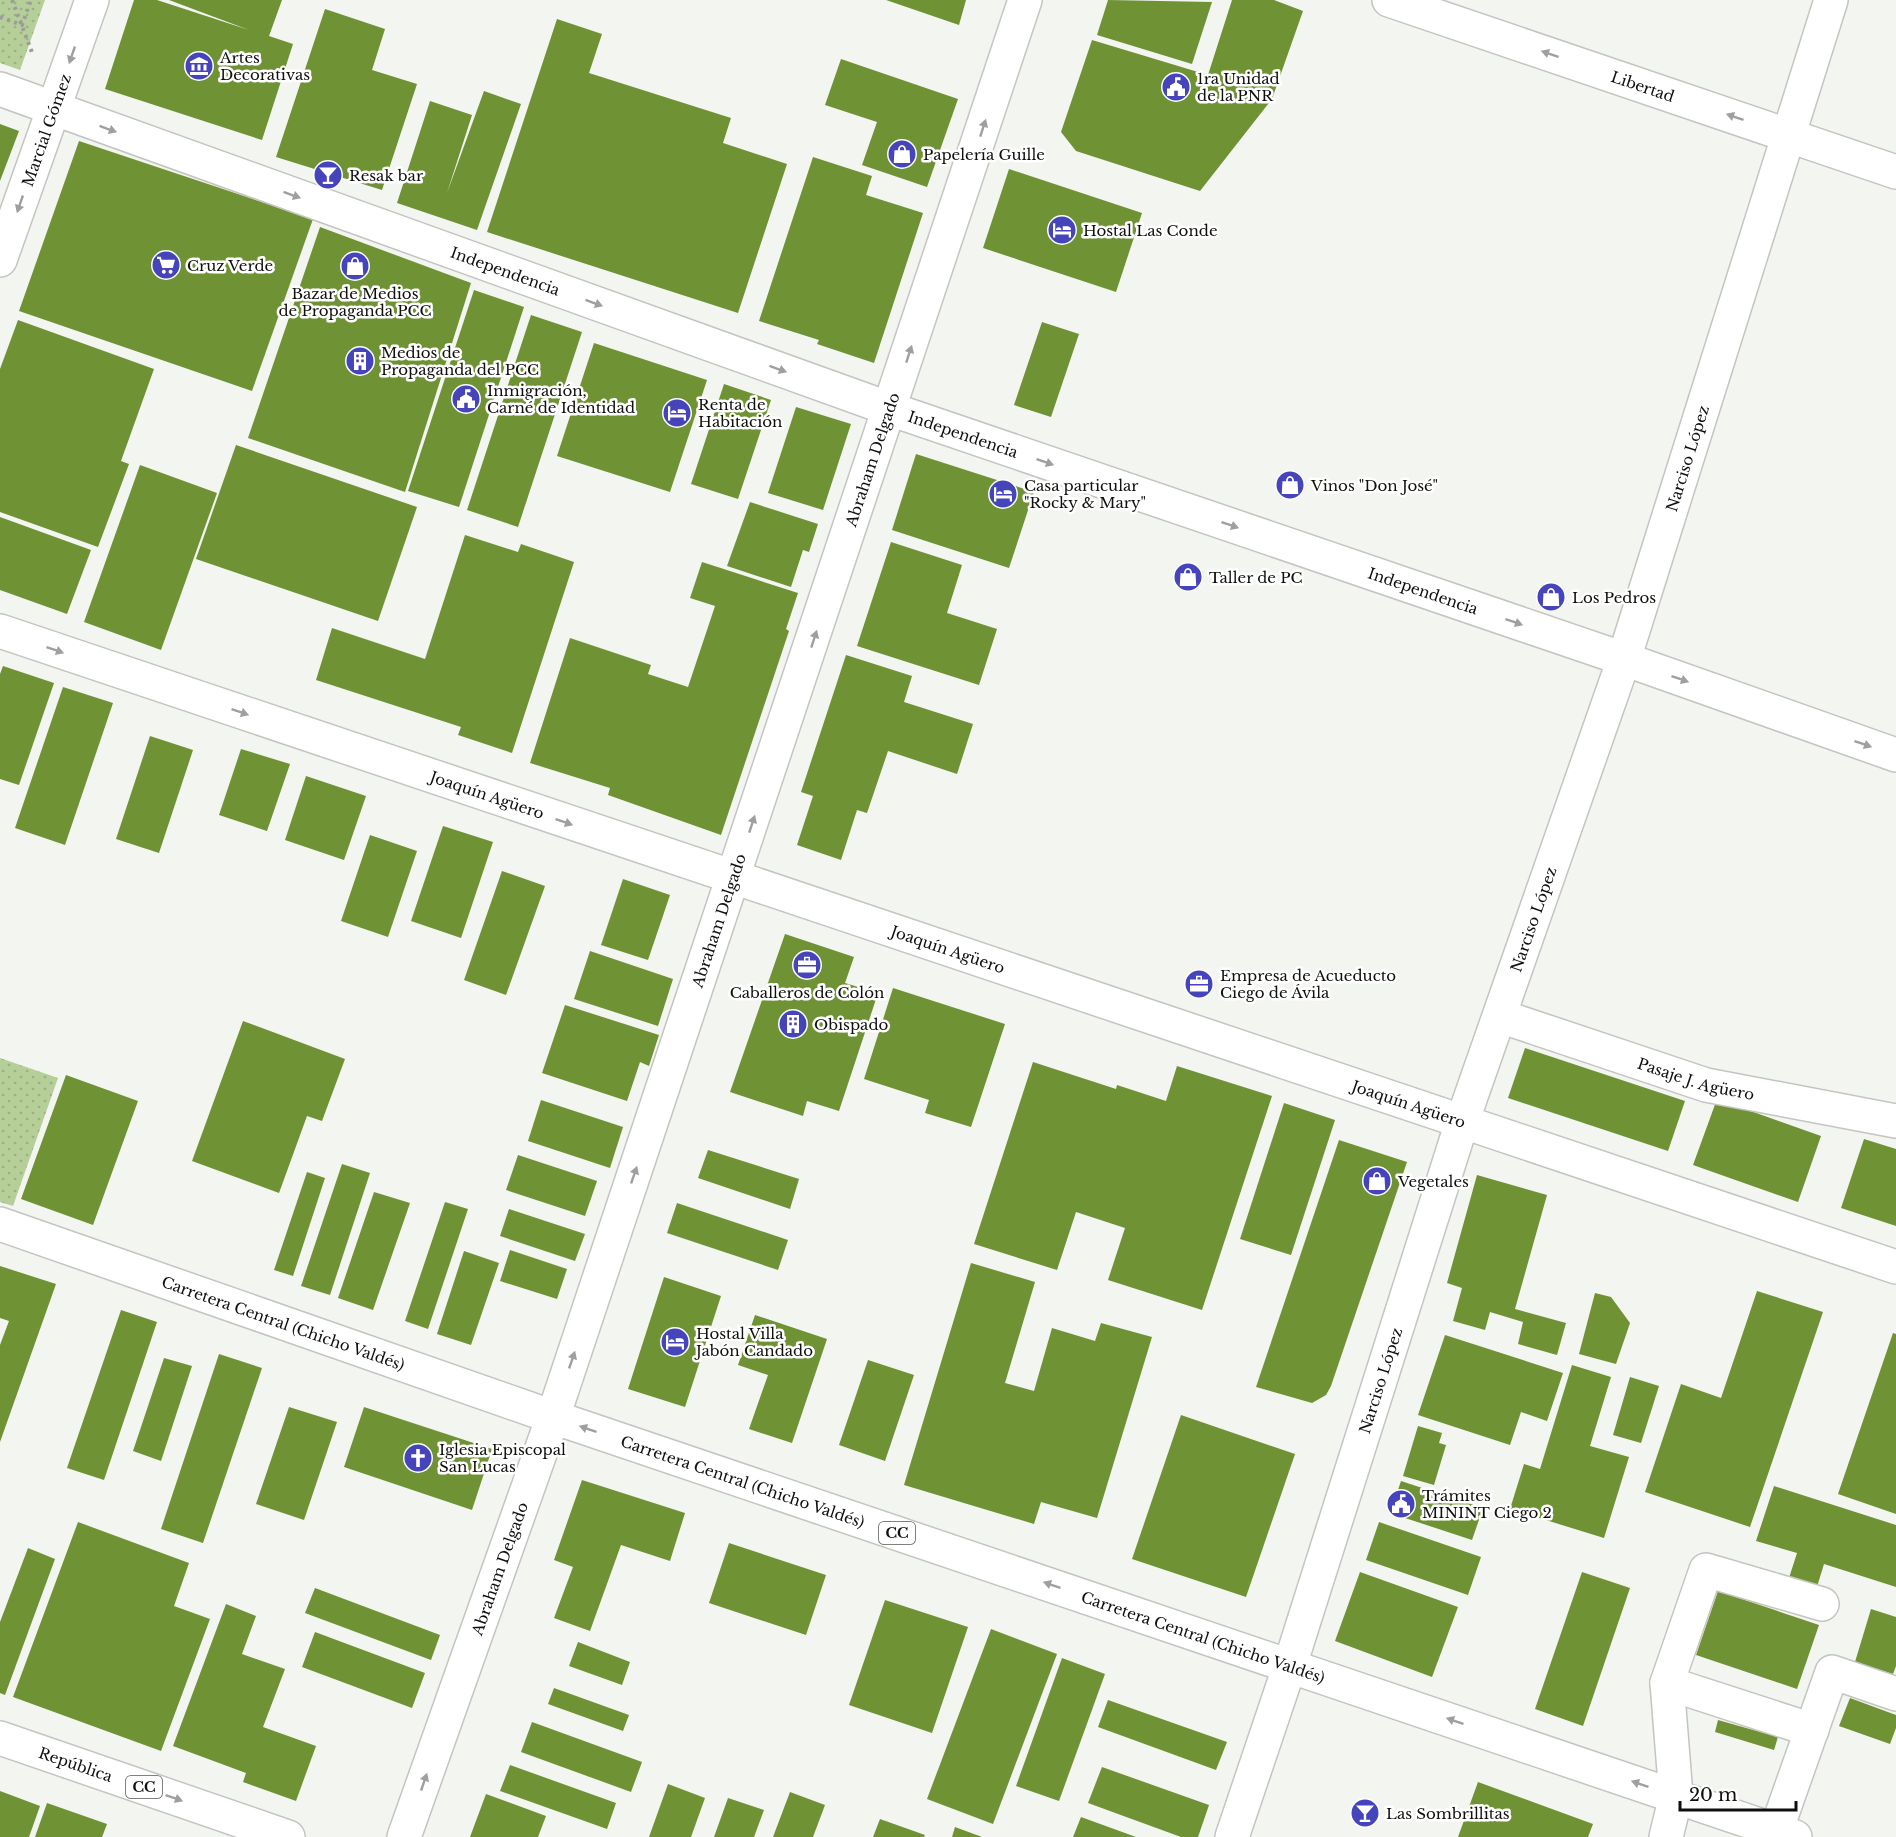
<svg xmlns="http://www.w3.org/2000/svg" width="1896" height="1837" font-family="'Libre Baskerville',serif">
<style>
.park{fill:url(#park-dots)}
.building{fill:#6f9234}
.lines{fill:none;stroke-linecap:round;stroke-linejoin:round}
.minor-casing{stroke:#c4c5c2;stroke-width:36}
.major-casing{stroke:#c4c5c2;stroke-width:36}
.path{stroke:#9b9d9a;stroke-width:4;stroke-dasharray:3 4.5;stroke-linecap:butt}
.minor{stroke:#fff;stroke-width:33}
.major{stroke:#fff;stroke-width:33}
.oneway{fill:#9f9f9f}
.labels{text-anchor:middle;dominant-baseline:central;stroke-width:5;stroke-linejoin:round;paint-order:stroke}
.shield{fill:#fff;stroke:#575756;stroke-width:1.5}
.shield-label{font-size:14px;font-weight:bold;fill:#0f0f0e}
.poi-label{font-size:15px;fill:#0f0f0e;stroke:#fff;text-anchor:start}
.street-label{font-size:15px;fill:#0f0f0e;stroke:#fff}
</style>
<defs>
<pattern id="park-dots" width="8" height="8" patternUnits="userSpaceOnUse" patternTransform="scale(1.5)"><rect width="8" height="8" fill="#b6cf98"/><path d="M2 2h.1M6 6h.1" fill="none" stroke="#9bb182" stroke-width="1.8" stroke-linecap="round"/></pattern>
</defs>
<rect width="100%" height="100%" fill="#f3f5f1"/>
<!-- park -->
<g class="park">
<polygon points="0,0 45,0 20,70 0,63"/>
<polygon points="0,1058 58,1078 13,1206 0,1202"/>
</g>
<!-- building -->
<g class="building">
<polygon points="134,0 157,0 249,30 169,0 282,0 269,36 293,44 262,140 105,89"/>
<polygon points="886,0 966,0 959,25"/>
<polygon points="1108,0 1212,2 1192,64 1097,35"/>
<polygon points="1232,0 1274,0 1303,11 1272,99 1200,191 1076,151 1061,132 1092,40 1208,75"/>
<polygon points="325,9 385,29 372,70 417,84 382,190 276,157"/>
<polygon points="557,19 602,34 589,73 731,118 723,143 787,164 738,313 487,232"/>
<polygon points="841,59 958,99 927,187 862,165 877,122 825,105"/>
<polygon points="484,91 521,104 477,230 397,203 430,101 472,115 447,193"/>
<polygon points="0,124 19,131 0,181"/>
<polygon points="79,141 313,219 252,391 19,311"/>
<polygon points="813,157 872,176 866,195 923,213 874,363 817,344 819,340 759,321"/>
<polygon points="1009,169 1142,213 1116,292 983,248"/>
<polygon points="320,227 471,283 405,492 248,438"/>
<polygon points="474,290 524,307 459,507 408,491"/>
<polygon points="531,315 582,332 518,527 467,510"/>
<polygon points="18,320 154,369 121,461 129,464 98,547 0,512 0,369"/>
<polygon points="1042,322 1079,334 1051,417 1014,405"/>
<polygon points="594,343 707,380 670,492 557,456"/>
<polygon points="724,384 771,400 738,499 691,484"/>
<polygon points="796,407 851,424 823,510 768,493"/>
<polygon points="236,445 417,507 378,621 196,559"/>
<polygon points="916,454 1034,492 1009,568 892,530"/>
<polygon points="140,465 217,493 161,650 84,622"/>
<polygon points="750,502 818,524 809,552 803,550 791,587 727,566"/>
<polygon points="0,517 91,550 67,614 0,590"/>
<polygon points="465,535 518,552 521,544 574,562 512,753 458,735 461,727 316,680 332,628 425,659"/>
<polygon points="891,542 962,565 947,613 997,629 979,685 857,646"/>
<polygon points="702,562 798,593 786,629 789,631 721,835 608,795 610,788 530,763 570,638 651,665 648,674 688,687 715,606 690,598"/>
<polygon points="846,655 912,676 904,702 973,724 957,774 888,751 867,813 857,810 841,860 797,845 813,796 801,792"/>
<polygon points="3,666 54,683 19,785 0,779 0,674"/>
<polygon points="63,687 113,703 65,845 15,828"/>
<polygon points="150,736 193,750 159,853 116,839"/>
<polygon points="241,749 290,764 267,831 219,815"/>
<polygon points="306,776 366,796 344,860 285,840"/>
<polygon points="443,826 493,842 461,938 411,921"/>
<polygon points="370,835 417,851 388,937 341,921"/>
<polygon points="502,871 545,886 506,995 464,980"/>
<polygon points="623,879 670,895 648,960 601,945"/>
<polygon points="785,934 854,957 845,983 878,993 839,1111 807,1101 803,1116 730,1092"/>
<polygon points="590,951 673,979 658,1026 574,999"/>
<polygon points="893,988 1005,1024 971,1127 925,1113 929,1100 864,1079"/>
<polygon points="565,1005 659,1035 649,1066 640,1062 627,1101 542,1073"/>
<polygon points="243,1021 345,1059 322,1121 307,1116 279,1193 192,1161"/>
<polygon points="1525,1048 1685,1101 1668,1151 1508,1098"/>
<polygon points="1033,1062 1116,1089 1117,1085 1166,1101 1177,1066 1272,1096 1202,1310 1108,1280 1125,1228 1076,1212 1057,1270 974,1244"/>
<polygon points="66,1075 138,1101 93,1225 21,1199"/>
<polygon points="1717,1099 1821,1136 1798,1202 1693,1165"/>
<polygon points="541,1100 623,1127 610,1168 528,1141"/>
<polygon points="1284,1103 1335,1120 1291,1255 1240,1239"/>
<polygon points="1864,1139 1896,1149 1896,1226 1841,1208"/>
<polygon points="1339,1140 1407,1162 1331,1386 1326,1395 1312,1403 1256,1387"/>
<polygon points="708,1150 799,1179 790,1209 698,1178"/>
<polygon points="518,1155 597,1181 585,1216 506,1190"/>
<polygon points="342,1164 370,1173 330,1295 301,1286"/>
<polygon points="307,1172 325,1178 293,1276 274,1270"/>
<polygon points="1477,1175 1547,1195 1515,1309 1566,1323 1557,1355 1518,1344 1523,1322 1490,1312 1485,1330 1453,1321 1462,1288 1447,1283"/>
<polygon points="374,1192 410,1203 373,1310 338,1298"/>
<polygon points="445,1202 468,1209 428,1329 405,1321"/>
<polygon points="677,1203 788,1240 778,1270 667,1233"/>
<polygon points="509,1209 585,1234 575,1261 500,1236"/>
<polygon points="510,1250 567,1269 557,1299 500,1281"/>
<polygon points="464,1251 499,1263 471,1345 437,1334"/>
<polygon points="971,1263 1035,1282 1005,1383 1034,1391 1052,1328 1095,1341 1101,1323 1152,1337 1097,1518 1041,1502 1034,1524 904,1485"/>
<polygon points="0,1266 56,1284 0,1442 0,1345 9,1321 0,1318"/>
<polygon points="664,1277 721,1296 685,1407 628,1389"/>
<polygon points="1757,1291 1823,1312 1750,1527 1645,1492 1681,1384 1721,1398"/>
<polygon points="1595,1293 1611,1297 1630,1323 1616,1364 1579,1354"/>
<polygon points="121,1310 157,1322 104,1480 67,1468"/>
<polygon points="755,1315 827,1339 792,1443 749,1429 768,1375 738,1365"/>
<polygon points="1893,1333 1896,1334 1896,1514 1838,1494"/>
<polygon points="1445,1335 1563,1373 1547,1421 1521,1412 1510,1445 1418,1415"/>
<polygon points="219,1354 262,1368 203,1543 161,1529"/>
<polygon points="164,1358 192,1366 161,1461 133,1451"/>
<polygon points="868,1360 914,1375 885,1461 839,1445"/>
<polygon points="1572,1365 1611,1377 1590,1446 1629,1457 1604,1538 1510,1509 1524,1464 1540,1469"/>
<polygon points="1630,1377 1659,1386 1641,1443 1613,1435"/>
<polygon points="289,1407 337,1422 304,1520 256,1504"/>
<polygon points="364,1407 492,1449 472,1510 344,1467"/>
<polygon points="1181,1415 1295,1454 1246,1597 1132,1559"/>
<polygon points="1418,1426 1442,1433 1439,1443 1446,1445 1434,1485 1403,1476"/>
<polygon points="582,1480 685,1513 670,1561 621,1545 590,1631 554,1618 573,1567 554,1560"/>
<polygon points="1401,1481 1483,1508 1472,1540 1390,1513"/>
<polygon points="1774,1486 1896,1525 1896,1587 1824,1564 1816,1590 1788,1581 1797,1553 1756,1541"/>
<polygon points="78,1522 189,1563 174,1606 210,1619 161,1751 13,1697"/>
<polygon points="1379,1522 1481,1557 1468,1595 1366,1560"/>
<polygon points="729,1543 826,1575 806,1635 709,1603"/>
<polygon points="28,1548 55,1559 5,1695 0,1693 0,1622"/>
<polygon points="1360,1572 1458,1607 1432,1677 1335,1641"/>
<polygon points="1582,1572 1630,1588 1583,1726 1535,1709"/>
<polygon points="315,1588 440,1635 431,1660 305,1613"/>
<polygon points="1718,1591 1819,1625 1797,1689 1696,1655"/>
<polygon points="885,1600 968,1627 932,1733 849,1705"/>
<polygon points="226,1604 256,1616 242,1654 285,1669 263,1727 316,1746 296,1801 243,1782 246,1773 173,1746"/>
<polygon points="1871,1609 1896,1617 1896,1666 1893,1674 1855,1662"/>
<polygon points="991,1629 1057,1654 993,1824 927,1799"/>
<polygon points="315,1632 425,1673 412,1708 302,1667"/>
<polygon points="578,1642 630,1662 622,1685 569,1666"/>
<polygon points="1062,1658 1105,1674 1059,1801 1016,1786"/>
<polygon points="554,1688 629,1715 623,1731 548,1704"/>
<polygon points="1850,1698 1896,1715 1896,1728 1890,1744 1839,1726"/>
<polygon points="1108,1700 1227,1742 1216,1770 1098,1727"/>
<polygon points="1718,1720 1778,1737 1774,1750 1715,1732"/>
<polygon points="532,1722 642,1762 631,1792 521,1752"/>
<polygon points="510,1765 616,1803 607,1829 500,1791"/>
<polygon points="1102,1767 1209,1805 1198,1837 1181,1837 1088,1803"/>
<polygon points="1478,1782 1593,1824 1588,1837 1458,1837"/>
<polygon points="668,1784 705,1798 691,1837 649,1837"/>
<polygon points="0,1791 40,1806 29,1837 0,1837"/>
<polygon points="790,1792 825,1805 813,1837 773,1837"/>
<polygon points="486,1794 546,1816 538,1837 470,1837"/>
<polygon points="728,1798 764,1810 754,1837 714,1837"/>
<polygon points="47,1803 107,1824 102,1837 35,1837"/>
<polygon points="1081,1817 1136,1837 1073,1837"/>
<polygon points="880,1819 925,1835 924,1837 873,1837"/>
<polygon points="955,1827 982,1837 952,1837"/>
</g>
<g class="lines">
<!-- minor casing -->
<g class="minor-casing">
<g id="minor">
<path id="s1" d="M 1389,0 L 1896,172"/>
<path id="s2" d="M 0,89 L 890,409 L 1624,659 L 1896,755"/>
<path id="s3" d="M 0,631 L 1896,1267"/>
<path id="s4" d="M 1500,1016 L 1706,1085 L 1896,1121"/>
<polyline points="1667,1683 1812,1730"/>
<polyline points="1776,1831 1832,1672 1896,1694"/>
<path id="s5" d="M 1232,1837 L 1290,1665 L 1462,1122 L 1624,659 L 1831,0"/>
<polyline points="1666,1837 1676,1796 1667,1683 1706,1570 1822,1604"/>
</g>
</g>
<!-- major casing -->
<g class="major-casing">
<g id="major">
<path id="s6" d="M 0,260 L 92,0"/>
<path id="s7" d="M 0,1224 L 553,1417 L 1795,1837"/>
<path id="s8" d="M 0,1738 L 288,1837"/>
<path id="s9" d="M 404,1837 L 553,1417 L 1025,0"/>
</g>
</g>
<!-- path -->
<g class="path">
<polyline points="12,0 33,55"/>
<polyline points="0,17 22,25 31,0"/>
</g>
<!-- minor -->
<use href="#minor" class="minor"/>
<!-- major -->
<use href="#major" class="major"/>
</g>
<!-- one-way arrows -->
<defs><path id="oneway-solid" d="M-6-.8H1V-3.2L6.5 0L1 3.2V.8H-6Z" transform="scale(1.5)"/></defs>
<g class="oneway">
<use href="#oneway-solid" transform="translate(1550 54) rotate(-161)"/>
<use href="#oneway-solid" transform="translate(72 55) rotate(109)"/>
<use href="#oneway-solid" transform="translate(1735 117) rotate(-161)"/>
<use href="#oneway-solid" transform="translate(983 128) rotate(-72)"/>
<use href="#oneway-solid" transform="translate(108 129) rotate(20)"/>
<use href="#oneway-solid" transform="translate(292 195) rotate(20)"/>
<use href="#oneway-solid" transform="translate(20 204) rotate(109)"/>
<use href="#oneway-solid" transform="translate(594 303) rotate(20)"/>
<use href="#oneway-solid" transform="translate(909 354) rotate(-72)"/>
<use href="#oneway-solid" transform="translate(778 369) rotate(20)"/>
<use href="#oneway-solid" transform="translate(1045 462) rotate(19)"/>
<use href="#oneway-solid" transform="translate(1230 525) rotate(19)"/>
<use href="#oneway-solid" transform="translate(1514 622) rotate(19)"/>
<use href="#oneway-solid" transform="translate(814 639) rotate(-72)"/>
<use href="#oneway-solid" transform="translate(55 650) rotate(19)"/>
<use href="#oneway-solid" transform="translate(1680 679) rotate(19)"/>
<use href="#oneway-solid" transform="translate(240 712) rotate(19)"/>
<use href="#oneway-solid" transform="translate(1863 744) rotate(19)"/>
<use href="#oneway-solid" transform="translate(564 822) rotate(19)"/>
<use href="#oneway-solid" transform="translate(752 824) rotate(-72)"/>
<use href="#oneway-solid" transform="translate(634 1175) rotate(-71)"/>
<use href="#oneway-solid" transform="translate(572 1360) rotate(-71)"/>
<use href="#oneway-solid" transform="translate(588 1429) rotate(-161)"/>
<use href="#oneway-solid" transform="translate(1052 1585) rotate(-161)"/>
<use href="#oneway-solid" transform="translate(1455 1721) rotate(-161)"/>
<use href="#oneway-solid" transform="translate(424 1782) rotate(-71)"/>
<use href="#oneway-solid" transform="translate(1640 1784) rotate(-161)"/>
<use href="#oneway-solid" transform="translate(174 1798) rotate(19)"/>
</g>
<!-- icons -->
<defs>
<g id="museum-disc" transform="scale(1.5)"><circle r="9.5" fill="#4644ba" stroke="#fff"/><path d="M0-6L6-3V-2H-6V-3ZM-5-1h2V3h-2ZM-1-1h2V3h-2ZM3-1h2V3H3ZM-6 4H6V6H-6Z" fill="#fff"/></g>
<g id="civic-disc" transform="scale(1.5)"><circle r="9.5" fill="#4644ba" stroke="#fff"/><path d="M-.6-6.5H3V-4.5H.6V-3L4-1V1h2V6H-6V1h2V-1L-.6-3ZM-1.2 2.5V6h2.4V2.5Z" fill="#fff"/></g>
<g id="shop-disc" transform="scale(1.5)"><circle r="9.5" fill="#4644ba" stroke="#fff"/><path d="M-5-2.5h2.3a2.7 3.5 0 0 1 5.4 0H5L5.5 6h-11ZM-1.5-2.5h3a1.5 2.3 0 0 0-3 0Z" fill="#fff"/></g>
<g id="bar-disc" transform="scale(1.5)"><circle r="9.5" fill="#4644ba" stroke="#fff"/><path d="M-6-5H6L.8 .8V4.5H3.5V6h-7V4.5H-.8V.8Z" fill="#fff"/></g>
<g id="hotel-disc" transform="scale(1.5)"><circle r="9.5" fill="#4644ba" stroke="#fff"/><path d="M-6-4.5h1.5V1H6V5H4.5V3h-9V5H-6ZM-4 0a1.8 1.8 0 1 1 3.6 0ZM.5 0V-2.5h3Q6-2.5 6 0Z" fill="#fff"/></g>
<g id="supermarket-disc" transform="scale(1.5)"><circle r="9.5" fill="#4644ba" stroke="#fff"/><path d="M-6-5.5h2.5l.6 2H6L4.5 2H-2.5L-4.4-4H-6ZM-1.5 3.2a1.3 1.3 0 1 0 .1 0ZM3 3.2a1.3 1.3 0 1 0 .1 0Z" fill="#fff"/></g>
<g id="building-disc" transform="scale(1.5)"><circle r="9.5" fill="#4644ba" stroke="#fff"/><path d="M-4-6H4V6H1V3H-1V6H-4ZM-2.5-4.3h1.7v1.8h-1.7ZM.8-4.3h1.7v1.8H.8ZM-2.5-1h1.7V.8h-1.7ZM.8-1h1.7V.8H.8Z" fill="#fff"/></g>
<g id="office-disc" transform="scale(1.5)"><circle r="9.5" fill="#4644ba" stroke="#fff"/><path d="M-6-3h4V-5.5h4V-3h4V5H-6ZM-1-4.5V-3h2v-1.5ZM-6 0V1H6V0Z" fill="#fff"/></g>
<g id="church-disc" transform="scale(1.5)"><circle r="9.5" fill="#4644ba" stroke="#fff"/><path d="M-1.2-6h2.4v3.5h3.3v2.4h-3.3V6h-2.4V-.1h-3.3v-2.4h3.3Z" fill="#fff"/></g>
</defs>
<g fill-rule="evenodd">
<use href="#museum-disc" x="199" y="66"/>
<use href="#civic-disc" x="1176" y="87"/>
<use href="#shop-disc" x="902" y="154"/>
<use href="#bar-disc" x="328" y="175"/>
<use href="#hotel-disc" x="1062" y="230"/>
<use href="#supermarket-disc" x="166" y="265"/>
<use href="#shop-disc" x="355" y="266"/>
<use href="#building-disc" x="360" y="361"/>
<use href="#civic-disc" x="466" y="399"/>
<use href="#hotel-disc" x="677" y="413"/>
<use href="#shop-disc" x="1290" y="485"/>
<use href="#hotel-disc" x="1003" y="494"/>
<use href="#shop-disc" x="1188" y="577"/>
<use href="#shop-disc" x="1551" y="597"/>
<use href="#office-disc" x="807" y="965"/>
<use href="#office-disc" x="1199" y="984"/>
<use href="#building-disc" x="793" y="1024"/>
<use href="#shop-disc" x="1377" y="1181"/>
<use href="#hotel-disc" x="675" y="1342"/>
<use href="#church-disc" x="418" y="1458"/>
<use href="#civic-disc" x="1401" y="1504"/>
<use href="#bar-disc" x="1365" y="1813"/>
</g>
<g class="labels">
<!-- shield labels -->
<g class="shield">
<rect x="879" y="1522" width="36" height="22" rx="4.5"/>
<rect x="126" y="1776" width="36" height="22" rx="4.5"/>
</g>
<g class="shield-label">
<text x="897" y="1533">CC</text>
<text x="144" y="1787">CC</text>
</g>
<!-- poi labels -->
<g class="poi-label">
<text x="220" y="57">Artes<tspan x="220" dy="17">Decorativas</tspan></text>
<text x="1197" y="78">1ra Unidad<tspan x="1197" dy="17">de la PNR</tspan></text>
<text x="923" y="154">Papelería Guille</text>
<text x="349" y="175">Resak bar</text>
<text x="1083" y="230">Hostal Las Conde</text>
<text x="187" y="265">Cruz Verde</text>
<text x="355" y="293" text-anchor="middle">Bazar de Medios<tspan x="355" dy="17">de Propaganda PCC</tspan></text>
<text x="381" y="352">Medios de<tspan x="381" dy="17">Propaganda del PCC</tspan></text>
<text x="487" y="390">Inmigración,<tspan x="487" dy="17">Carné de Identidad</tspan></text>
<text x="698" y="404">Renta de<tspan x="698" dy="17">Habitación</tspan></text>
<text x="1024" y="485">Casa particular<tspan x="1024" dy="17">"Rocky &amp; Mary"</tspan></text>
<text x="1311" y="485">Vinos "Don José"</text>
<text x="1209" y="577">Taller de PC</text>
<text x="1572" y="597">Los Pedros</text>
<text x="1220" y="975">Empresa de Acueducto<tspan x="1220" dy="17">Ciego de Ávila</tspan></text>
<text x="807" y="992" text-anchor="middle">Caballeros de Colón</text>
<text x="814" y="1024">Obispado</text>
<text x="1398" y="1181">Vegetales</text>
<text x="696" y="1333">Hostal Villa<tspan x="696" dy="17">Jabón Candado</tspan></text>
<text x="439" y="1449">Iglesia Episcopal<tspan x="439" dy="17">San Lucas</tspan></text>
<text x="1422" y="1495">Trámites<tspan x="1422" dy="17">MININT Ciego 2</tspan></text>
<text x="1386" y="1813">Las Sombrillitas</text>
</g>
<!-- street labels -->
<g class="street-label">
<text stroke="none"><textPath href="#s1" startOffset="268">Libertad</textPath></text>
<text stroke="none"><textPath href="#s6" startOffset="138">Marcial Gómez</textPath></text>
<text stroke="none"><textPath href="#s2" startOffset="537">Independencia</textPath></text>
<text stroke="none"><textPath href="#s2" startOffset="1023">Independencia</textPath></text>
<text stroke="none"><textPath href="#s5" startOffset="1452">Narciso López</textPath></text>
<text stroke="none"><textPath href="#s9" startOffset="1455">Abraham Delgado</textPath></text>
<text stroke="none"><textPath href="#s2" startOffset="1509">Independencia</textPath></text>
<text stroke="none"><textPath href="#s3" startOffset="514">Joaquín Agüero</textPath></text>
<text stroke="none"><textPath href="#s5" startOffset="966">Narciso López</textPath></text>
<text stroke="none"><textPath href="#s9" startOffset="969">Abraham Delgado</textPath></text>
<text stroke="none"><textPath href="#s3" startOffset="1000">Joaquín Agüero</textPath></text>
<text stroke="none"><textPath href="#s4" startOffset="206">Pasaje J. Agüero</textPath></text>
<text stroke="none"><textPath href="#s3" startOffset="1486">Joaquín Agüero</textPath></text>
<text stroke="none"><textPath href="#s7" startOffset="300">Carretera Central (Chicho Valdés)</textPath></text>
<text stroke="none"><textPath href="#s5" startOffset="480">Narciso López</textPath></text>
<text stroke="none"><textPath href="#s7" startOffset="786">Carretera Central (Chicho Valdés)</textPath></text>
<text stroke="none"><textPath href="#s9" startOffset="285">Abraham Delgado</textPath></text>
<text stroke="none"><textPath href="#s7" startOffset="1272">Carretera Central (Chicho Valdés)</textPath></text>
<text stroke="none"><textPath href="#s8" startOffset="80">República</textPath></text>
</g>
</g>
<!-- scale -->
<path d="M1680 1801v9h116v-9" fill="none" stroke="#0f0f0e" stroke-width="3"/>
<text x="1689" y="1801" font-size="18" fill="#0f0f0e" stroke="#ffffff" stroke-width="4.5" paint-order="stroke">20 m</text>
</svg>
